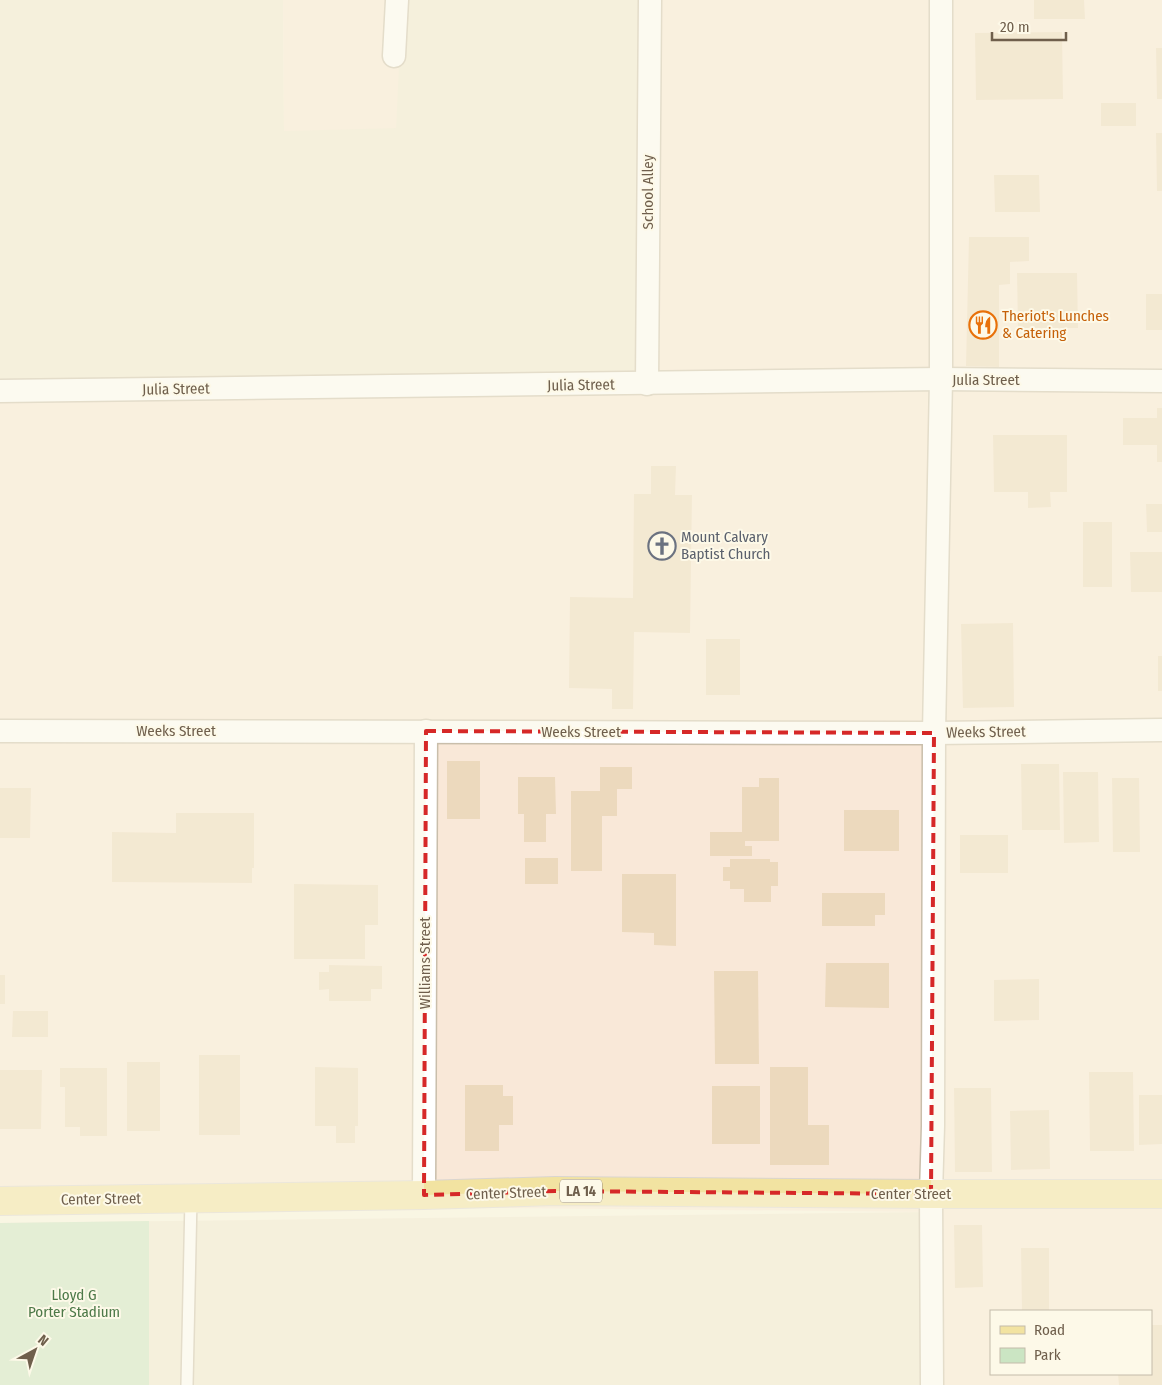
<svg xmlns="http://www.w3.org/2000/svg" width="1162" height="1385" font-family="'Fira Sans Condensed',sans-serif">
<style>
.residential{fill:#f0e8d2}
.commercial{fill:#f9e8d8;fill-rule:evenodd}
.green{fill:#cbe5c3}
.building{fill:#ecd9bd}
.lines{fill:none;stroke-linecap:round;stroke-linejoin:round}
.lane-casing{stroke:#c9beab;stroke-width:14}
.street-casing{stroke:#c9beab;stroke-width:25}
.primary-casing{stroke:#dad5d0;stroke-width:30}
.lane{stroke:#fff;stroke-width:11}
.street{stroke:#fff;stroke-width:22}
.primary{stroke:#f2e3a1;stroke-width:28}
.marked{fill:none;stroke:#d62828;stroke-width:4;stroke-dasharray:10 6;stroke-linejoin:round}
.labels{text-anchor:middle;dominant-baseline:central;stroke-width:4;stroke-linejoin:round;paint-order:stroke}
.shield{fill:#fdf9e8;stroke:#9a8d7b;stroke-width:1}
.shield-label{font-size:14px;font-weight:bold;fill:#6f5f4c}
.street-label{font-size:15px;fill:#6f5f4c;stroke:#fdf9e8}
.food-label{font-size:15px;fill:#c56008;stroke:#fdf9e8;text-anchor:start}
.worship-label{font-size:15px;fill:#5b616d;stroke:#fdf9e8;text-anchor:start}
.park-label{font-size:15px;fill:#4d7948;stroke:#fdf9e8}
</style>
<rect width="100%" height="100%" fill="#f9f5e3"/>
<!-- residential -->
<g class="residential">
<polygon points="0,0 283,0 284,131 398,0 650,0 647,384 0,391"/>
<polygon points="931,1212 932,1385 0,1385 0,1223"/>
</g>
<!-- commercial -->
<g class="commercial">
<polygon points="283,0 402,0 396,128 284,131"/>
<path d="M 650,0 L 1162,0 L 1162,1385 L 932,1385 L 931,1212 L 0,1203 L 0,391 L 647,384 ZM 991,1311 L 1151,1311 L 1151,1374 L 991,1374 Z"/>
</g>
<!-- green -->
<polygon class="green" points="149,1221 149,1385 0,1385 0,1223"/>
<!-- building -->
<g class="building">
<polygon points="1034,0 1084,0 1085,19 1034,19"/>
<polygon points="1062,32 1063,99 976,100 975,33"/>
<polygon points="1156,48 1162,48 1162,99 1157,99"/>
<rect x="1101" y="103" width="35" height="23"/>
<polygon points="1156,133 1162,133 1162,191 1157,191"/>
<polygon points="994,175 1039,175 1040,212 995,212"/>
<polygon points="969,237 1029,237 1029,261 1010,262 1010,284 999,285 999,367 966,366"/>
<polygon points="1017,273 1077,273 1078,328 1018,328"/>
<rect x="1146" y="294" width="16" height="36"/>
<polygon points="1157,408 1162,408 1162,462 1157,462 1157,445 1123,445 1123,418 1157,418"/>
<polygon points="993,435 1067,435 1067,492 1050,492 1051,507 1028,508 1028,492 994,492"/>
<polygon points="651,466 676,466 675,495 692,495 690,633 634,632 633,709 612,709 612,689 569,688 570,597 633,598 634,494 651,494"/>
<polygon points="1146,504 1162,504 1162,532 1147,532"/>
<rect x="1083" y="522" width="29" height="65"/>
<polygon points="1130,552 1162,552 1162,592 1131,592"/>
<polygon points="1013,623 1014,707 963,708 961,624"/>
<rect x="706" y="639" width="34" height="56"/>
<rect x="1158" y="656" width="4" height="35"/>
<rect x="447" y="761" width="33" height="58"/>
<polygon points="1021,764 1059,764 1060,830 1022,830"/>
<polygon points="600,767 632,767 632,789 617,789 617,816 602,816 602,871 571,871 571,791 600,791"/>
<polygon points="1063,772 1098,772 1099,842 1064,843"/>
<polygon points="518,777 555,777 556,814 546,814 546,842 524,842 524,814 518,814"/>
<polygon points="759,778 779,778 779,841 745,841 745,846 752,846 752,856 710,856 710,832 742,832 742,787 759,787"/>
<polygon points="1112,778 1139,778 1140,852 1113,852"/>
<polygon points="0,788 31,788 30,838 0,838"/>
<rect x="844" y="810" width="55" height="41"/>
<polygon points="176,813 254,813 254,868 252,868 252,883 112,882 112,832 176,833"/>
<rect x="960" y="835" width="48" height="38"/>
<rect x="525" y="858" width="33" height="26"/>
<polygon points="730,859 770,859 770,862 778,862 778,886 771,886 771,902 744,902 744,889 730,889 730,881 723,881 723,867 730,867"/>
<polygon points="622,874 676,874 676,946 654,945 654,933 622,932"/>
<polygon points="294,884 378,885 378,925 365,925 365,959 294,959"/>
<polygon points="822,893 885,893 885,915 875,915 875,926 822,926"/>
<polygon points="826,963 889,963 889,1008 825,1007"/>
<polygon points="329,965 382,966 382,989 371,989 371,1001 329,1001 329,989 319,990 319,972 329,972"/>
<polygon points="714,971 758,971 759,1064 715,1064"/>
<rect x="0" y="975" width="5" height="29"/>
<polygon points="1039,979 1039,1020 994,1021 994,980"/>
<polygon points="13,1011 48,1011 48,1037 12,1037"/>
<rect x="199" y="1055" width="41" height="80"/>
<rect x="127" y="1062" width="33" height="69"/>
<polygon points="315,1067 358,1068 358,1126 355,1126 355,1143 336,1143 336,1126 315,1126"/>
<polygon points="770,1067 808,1067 808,1125 829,1125 829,1165 770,1165"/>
<polygon points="60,1068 107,1068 107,1136 80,1136 80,1127 65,1127 65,1087 60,1087"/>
<polygon points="0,1070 42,1070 41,1129 0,1129"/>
<polygon points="1089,1072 1133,1072 1134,1151 1090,1151"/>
<polygon points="465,1085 503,1085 503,1096 513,1096 513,1125 499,1125 499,1151 465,1151"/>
<rect x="712" y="1086" width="48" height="58"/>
<polygon points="954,1088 991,1088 992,1172 955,1172"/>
<polygon points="1139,1095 1162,1095 1162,1144 1139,1145"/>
<polygon points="1049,1110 1050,1169 1011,1170 1010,1111"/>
<polygon points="954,1225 982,1225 983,1287 955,1288"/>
<polygon points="1021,1248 1049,1248 1049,1311 1022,1311"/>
<polygon points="1151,1325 1162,1325 1162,1385 1119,1385 1118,1374 1151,1374"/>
</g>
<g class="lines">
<!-- lane casing -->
<g class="lane-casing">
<polyline id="lane" points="187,1385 191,1198"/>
</g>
<!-- street casing -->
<g class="street-casing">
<g id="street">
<polyline points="394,56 397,0"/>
<polyline points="647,384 650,0"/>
<polyline points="0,391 941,379 1162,381"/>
<polyline points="0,731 934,733 1162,730"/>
<polyline points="424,1195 426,731"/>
<polyline points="932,1385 931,1194 933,1126 934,733 941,379 941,0"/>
</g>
</g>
<!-- primary casing -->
<g class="primary-casing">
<polyline id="primary" points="0,1201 424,1195 555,1191 931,1194 1162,1194"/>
</g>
<!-- lane -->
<use href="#lane" class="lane"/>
<!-- street -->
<use href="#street" class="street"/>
<!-- primary -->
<use href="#primary" class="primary"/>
</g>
<!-- marked area -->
<path d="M0 0H1162V1385H0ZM 426,731 L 934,733 L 931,1194 L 555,1191 L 424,1195 Z" fill="#f9f5e3" fill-opacity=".55" fill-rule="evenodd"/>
<path class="marked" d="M 426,731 L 934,733 L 931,1194 L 555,1191 L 424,1195 Z"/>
<!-- icons -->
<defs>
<g id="restaurant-ring" transform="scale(1.4375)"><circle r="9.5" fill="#fdf9e8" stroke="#e8710a" stroke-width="1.5"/><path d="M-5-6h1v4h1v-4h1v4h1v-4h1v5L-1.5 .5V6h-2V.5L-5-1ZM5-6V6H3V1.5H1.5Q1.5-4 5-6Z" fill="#e8710a"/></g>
<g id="church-ring" transform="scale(1.4375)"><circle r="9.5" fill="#fdf9e8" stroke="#6b7280" stroke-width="1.5"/><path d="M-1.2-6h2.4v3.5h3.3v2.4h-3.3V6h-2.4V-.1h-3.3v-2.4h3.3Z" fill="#6b7280"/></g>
</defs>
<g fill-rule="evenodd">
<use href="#restaurant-ring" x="983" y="325"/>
<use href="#church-ring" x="662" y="546"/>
</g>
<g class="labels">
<!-- shield labels -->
<rect class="shield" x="560" y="1179.5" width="42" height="23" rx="4"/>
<g class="shield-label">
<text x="581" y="1191">LA 14</text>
</g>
<!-- street labels -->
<g class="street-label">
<text transform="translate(648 192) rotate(-90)">School Alley</text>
<text x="986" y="380">Julia Street</text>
<text transform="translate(581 385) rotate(-1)">Julia Street</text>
<text transform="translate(176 389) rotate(-1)">Julia Street</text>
<text x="176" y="731">Weeks Street</text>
<text x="581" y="732">Weeks Street</text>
<text transform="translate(986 732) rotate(-1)">Weeks Street</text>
<text transform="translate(425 963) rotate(-90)">Williams Street</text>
<text transform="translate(506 1193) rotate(-2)">Center Street</text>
<text x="911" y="1194">Center Street</text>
<text transform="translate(101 1199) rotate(-1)">Center Street</text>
</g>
<!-- food labels -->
<g class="food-label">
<text x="1002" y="316">Theriot's Lunches<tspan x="1002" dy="17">&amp; Catering</tspan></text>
</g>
<!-- worship labels -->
<g class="worship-label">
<text x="681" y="537">Mount Calvary<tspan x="681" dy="17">Baptist Church</tspan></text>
</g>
<!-- park labels -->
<g class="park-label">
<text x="74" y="1295">Lloyd G<tspan x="74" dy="17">Porter Stadium</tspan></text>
</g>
</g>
<!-- legend -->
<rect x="990" y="1310" width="162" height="65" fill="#fdf9e8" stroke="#c4bbaa"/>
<rect x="1000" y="1326" width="25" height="8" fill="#f2e3a1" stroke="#c4bbaa"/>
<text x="1034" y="1335" font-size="15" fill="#6f5f4c">Road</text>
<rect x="1000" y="1348" width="25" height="15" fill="#cbe5c3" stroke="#c4bbaa"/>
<text x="1034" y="1360" font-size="15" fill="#6f5f4c">Park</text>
<!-- north arrow -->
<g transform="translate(35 1350) rotate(40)" stroke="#fdf9e8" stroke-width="4" paint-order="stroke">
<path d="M0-4L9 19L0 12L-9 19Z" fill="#6f5f4c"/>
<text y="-8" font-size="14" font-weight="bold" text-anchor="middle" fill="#6f5f4c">N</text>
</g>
<!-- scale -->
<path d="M992 32v8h74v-8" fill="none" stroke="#6f5f4c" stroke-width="2.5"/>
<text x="1000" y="32" font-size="15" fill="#6f5f4c" stroke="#fdf9e8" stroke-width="4" paint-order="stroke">20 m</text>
</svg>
